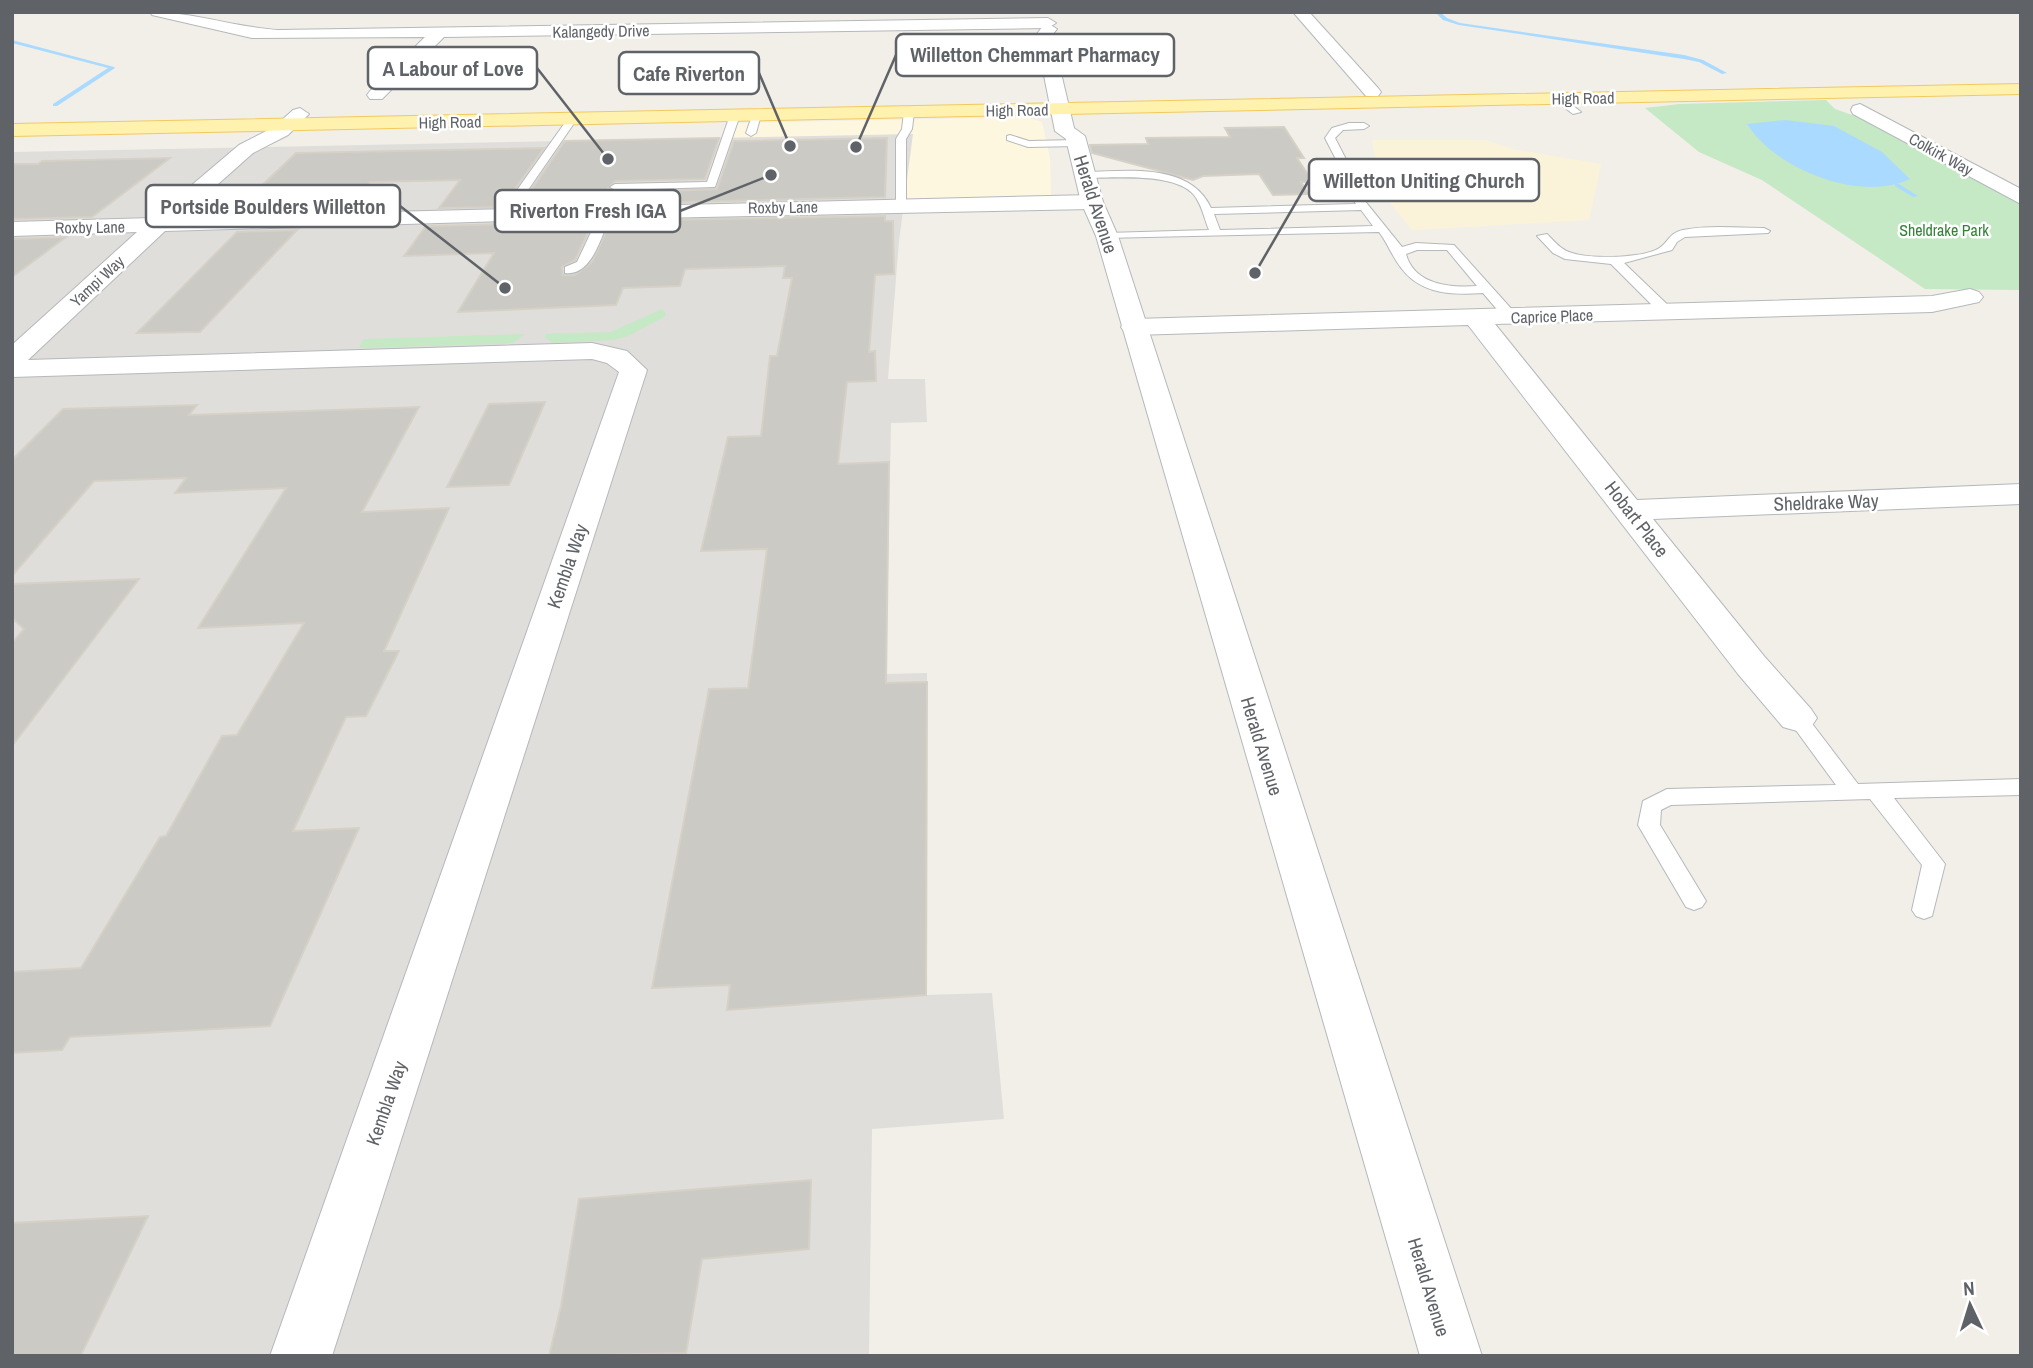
<svg xmlns="http://www.w3.org/2000/svg" width="2033" height="1368" font-family="'Archivo Narrow',sans-serif">
<style>
.commercial{fill:#fef7e0}
.industrial{fill:#e0deda}
.green{fill:#c5e8c5}
.sand{fill:#fbf3d9}
.water{fill:#aadaff}
.lines{fill:none;stroke-linecap:round;stroke-linejoin:round}
.stream{fill:#aadaff;fill-rule:evenodd}
.building{fill:#cccac5;stroke:#d6d1c6;stroke-width:2}
.service-casing{stroke:#b5b8bc;stroke-width:2}
.minor-casing{stroke:#b5b8bc;stroke-width:2}
.tertiary-casing{stroke:#b5b8bc;stroke-width:2}
.primary-casing{stroke:#f2c960;stroke-width:2}
.service{fill:#fff;fill-rule:evenodd}
.minor{fill:#fff;fill-rule:evenodd}
.tertiary{fill:#fff;fill-rule:evenodd}
.primary{fill:#fff2af;fill-rule:evenodd}
.labels{text-anchor:middle;dominant-baseline:central;stroke-width:5;stroke-linejoin:round;paint-order:stroke}
.far-street-label{font-size:16px;fill:#5f6368;stroke:#fff}
.far-park-label{font-size:16px;fill:#348238;stroke:#fff}
.street-label{font-size:19px;fill:#5f6368;stroke:#fff}
.leader{fill:none;stroke:#5f6368;stroke-width:2.5}
.callout-dot{fill:#5f6368;stroke:#fff;stroke-width:2.5}
.callout{fill:#fff;stroke:#5f6368;stroke-width:2.5}
.callout-label{font-size:21px;text-anchor:middle;font-weight:bold;fill:#5f6368}
</style>
<rect width="100%" height="100%" fill="#f1efe8"/>
<!-- commercial -->
<polygon class="commercial" points="1026,117 1042,122 1050,158 1051,195 710,204 734,123"/>
<!-- industrial -->
<polygon class="industrial" points="913,134 899,241 888,379 925,379 927,422 891,423 886,674 927,673 926,995 992,993 1004,1119 872,1129 869,1356 12,1356 12,152"/>
<!-- green -->
<g class="green">
<polygon points="1826,100 1835,109 1855,116 2021,205 2021,290 1925,289 1762,180 1699,152 1645,108 1680,104"/>
<polygon points="662,309 666,314 664,317 626,337 612,340 553,343 545,338 546,334 611,332"/>
<polygon points="525,334 513,343 498,344 362,348 359,346 364,339"/>
</g>
<!-- sand -->
<polygon class="sand" points="1372,140 1485,140 1512,149 1601,164 1589,220 1412,230 1381,192"/>
<!-- water -->
<path class="water" d="M 1786,120 L 1834,126 L 1882,152 L 1910,179 C 1860,203 1775,169 1747,124 Z"/>
<g class="lines">
<!-- stream -->
<g class="stream">
<polygon points="1435,12 1440,12 1447,18 1460,23 1684,55 1703,60 1727,73 1722,74 1699,62 1684,59 1459,25 1443,20"/>
<polygon points="12,40 114,67 115,68 57,106 53,106 53,104 108,68 12,43"/>
<polygon points="1895,184 1899,184 1918,196 1913,197 1895,186"/>
</g>
</g>
<!-- building -->
<g class="building">
<polygon points="1284,127 1304,158 1297,158 1313,182 1301,182 1308,194 1273,195 1259,174 1203,176 1193,180 1092,153 1090,145 1148,144 1146,138 1230,137 1225,128"/>
<polygon points="719,138 705,179 615,181 608,188 615,193 717,189 734,141 887,138 885,197 520,206 565,141"/>
<polygon points="544,148 502,207 439,208 460,180 370,182 348,207 321,208 318,211 233,213 296,153"/>
<polygon points="170,158 92,217 12,219 12,164 38,164 42,161"/>
<polygon points="885,216 885,221 893,221 894,274 875,275 869,352 875,351 876,381 847,382 838,464 889,462 886,683 927,682 926,995 727,1010 730,985 652,988 709,689 748,688 767,549 701,551 728,437 761,436 770,356 777,356 792,278 783,278 785,266 685,269 680,286 623,288 616,305 458,312 494,253 404,256 426,226 593,222 575,260 562,267 563,275 575,275 592,262 611,221"/>
<polygon points="297,230 200,332 137,333 237,232"/>
<polygon points="66,237 12,277 12,239"/>
<polygon points="545,402 509,485 447,487 489,404"/>
<polygon points="197,405 189,415 419,407 362,512 449,508 384,651 399,651 366,716 346,717 293,831 359,828 270,1026 70,1037 62,1050 12,1053 12,972 81,968 160,837 166,836 222,736 237,735 304,623 198,628 286,488 175,493 186,478 94,481 12,576 12,460 63,409"/>
<polygon points="139,579 12,746 12,643 24,629 12,618 12,584"/>
<polygon points="811,1180 809,1249 702,1259 686,1353 549,1356 561,1306 579,1199"/>
<polygon points="148,1216 81,1355 12,1356 12,1223"/>
</g>
<g class="lines">
<!-- service casing -->
<g class="service-casing">
<g id="service">
<polygon points="1556,97 1562,97 1581,112 1573,114 1556,101"/>
<polygon points="909,109 914,112 912,129 906,139 906,204 901,207 896,204 896,139 902,129 904,112"/>
<polygon points="735,112 740,115 715,187 615,190 610,187 615,184 707,182 730,115"/>
<polygon points="753,113 761,115 756,133 751,136 746,133"/>
<polygon points="569,117 577,119 510,216 502,216 500,214"/>
<path d="M 1349,123 L 1364,123 L 1369,126 L 1364,129 L 1343,130 L 1335,138 L 1351,169 L 1356,190 L 1402,247 L 1416,243 L 1454,245 L 1516,314 L 1516,320 L 1506,320 L 1483,293 C 1454,295 1422,295 1402,269 C 1393,258 1388,244 1379,232 L 1103,238 L 1103,234 L 1107,233 L 1209,230 C 1204,218 1202,205 1194,195 C 1175,172 1112,178 1085,178 L 1080,175 L 1085,172 C 1127,171 1190,162 1211,208 L 1356,204 L 1346,190 L 1341,169 L 1325,138 L 1332,128 ZM 1361,210 L 1373,226 L 1220,230 L 1214,214 ZM 1417,250 L 1447,250 L 1477,286 C 1451,288 1414,285 1406,254 Z"/>
<polygon points="1010,135 1029,141 1078,140 1083,143 1078,146 1028,147 1007,140 1007,136"/>
<path d="M 602,209 L 612,211 C 603,231 593,277 565,273 L 565,267 L 577,262 Z"/>
<path d="M 1764,228 L 1770,231 L 1768,233 L 1685,237 L 1677,242 L 1672,250 L 1624,263 L 1672,309 L 1672,315 L 1662,315 L 1611,264 L 1565,259 L 1553,253 L 1537,236 L 1547,234 C 1555,242 1561,250 1572,253 C 1590,259 1648,259 1662,246 C 1670,239 1670,233 1683,230 C 1708,225 1738,228 1764,228 Z"/>
<polygon points="1797,711 1804,713 1858,784 2021,779 2021,795 1894,798 1945,864 1932,916 1924,919 1916,916 1912,910 1922,865 1870,799 1671,805 1661,810 1660,825 1706,901 1702,907 1694,910 1686,907 1638,825 1643,801 1667,789 1836,785 1787,718 1790,713"/>
</g>
</g>
<!-- minor casing -->
<g class="minor-casing">
<g id="minor">
<path d="M 150,12 C 193,12 234,27 278,30 L 1048,18 L 1056,23 L 1048,28 L 444,37 L 382,99 L 370,99 L 367,95 L 370,91 L 425,37 L 252,38 L 152,15 Z"/>
<polygon points="1293,12 1309,12 1378,88 1381,92 1378,96 1366,96"/>
<polygon points="1860,104 2021,189 2021,204 1853,114 1851,110 1853,106"/>
<polygon points="300,108 309,114 288,135 253,153 181,217 1092,195 1100,197 1103,202 1100,207 1092,209 506,221 165,231 28,360 592,343 627,351 647,370 332,1356 270,1356 619,372 607,363 592,359 12,377 12,345 137,232 12,236 12,222 153,218 239,145 274,127 293,110"/>
<polygon points="1970,289 1979,292 1983,297 1979,302 1932,312 1495,324 1637,500 2021,484 2021,504 1653,519 1764,656 1811,709 1817,718 1811,727 1797,731 1783,727 1738,674 1468,325 1134,335 1125,333 1121,327 1125,321 1134,319 1932,296"/>
</g>
</g>
<!-- tertiary casing -->
<g class="tertiary-casing">
<polygon id="tertiary" points="1049,24 1057,29 1052,35 1074,128 1085,136 1103,202 1118,236 1482,1356 1420,1356 1096,236 1081,202 1066,139 1055,131 1036,35 1043,26"/>
</g>
<!-- primary casing -->
<g class="primary-casing">
<polygon id="primary" points="2021,84 2021,94 12,136 12,124"/>
</g>
<!-- service -->
<use href="#service" class="service"/>
<!-- minor -->
<use href="#minor" class="minor"/>
<!-- tertiary -->
<use href="#tertiary" class="tertiary"/>
<!-- primary -->
<use href="#primary" class="primary"/>
</g>
<g class="labels">
<!-- far-street labels -->
<g class="far-street-label">
<text transform="translate(601 31) rotate(-1)">Kalangedy Drive</text>
<text transform="translate(1583 98) rotate(-1)">High Road</text>
<text transform="translate(1017 110) rotate(-1)">High Road</text>
<text transform="translate(450 122) rotate(-1)">High Road</text>
<text transform="translate(1941 154) rotate(29)">Colkirk Way</text>
<text transform="translate(783 207) rotate(-1)">Roxby Lane</text>
<text transform="translate(90 227) rotate(-1)">Roxby Lane</text>
<text transform="translate(97 281) rotate(-43)">Yampi Way</text>
<text transform="translate(1552 316) rotate(-2)">Caprice Place</text>
</g>
<!-- far-park labels -->
<g class="far-park-label">
<text x="1944" y="230">Sheldrake Park</text>
</g>
<!-- street labels -->
<g class="street-label">
<text transform="translate(1096 204) rotate(72)">Herald Avenue</text>
<text transform="translate(1826 502) rotate(-2)">Sheldrake Way</text>
<text transform="translate(1637 519) rotate(52)">Hobart Place</text>
<text transform="translate(567 566) rotate(-71)">Kembla Way</text>
<text transform="translate(1262 746) rotate(73)">Herald Avenue</text>
<text transform="translate(386 1103) rotate(-71)">Kembla Way</text>
<text transform="translate(1429 1287) rotate(73)">Herald Avenue</text>
</g>
</g>
<!-- callouts -->
<path class="leader" d="M856 147L896 55M608 159L537 68M790 146L759 73M1255 273L1309 180M505 288L400 206M771 175L680 211"/>
<g class="callout-dot">
<circle cx="856" cy="147" r="7"/>
<circle cx="608" cy="159" r="7"/>
<circle cx="790" cy="146" r="7"/>
<circle cx="1255" cy="273" r="7"/>
<circle cx="505" cy="288" r="7"/>
<circle cx="771" cy="175" r="7"/>
</g>
<g class="callout">
<rect x="896" y="34" width="278" height="42" rx="7"/>
<rect x="368" y="47" width="169" height="42" rx="7"/>
<rect x="619" y="52" width="140" height="42" rx="7"/>
<rect x="1309" y="159" width="230" height="42" rx="7"/>
<rect x="146" y="185" width="254" height="42" rx="7"/>
<rect x="495" y="190" width="185" height="42" rx="7"/>
</g>
<g class="callout-label">
<text x="1035" y="62">Willetton Chemmart Pharmacy</text>
<text x="453" y="76">A Labour of Love</text>
<text x="689" y="81">Cafe Riverton</text>
<text x="1424" y="188">Willetton Uniting Church</text>
<text x="273" y="214">Portside Boulders Willetton</text>
<text x="588" y="218">Riverton Fresh IGA</text>
</g>
<!-- border -->
<rect width="2033" height="1368" fill="none" stroke="#5f6368" stroke-width="28"/>
<!-- north arrow -->
<g transform="translate(1970 1305) rotate(356)" stroke="#ffffff" stroke-width="5" paint-order="stroke">
<path d="M0-5L12 26L0 18L-12 26Z" fill="#5f6368"/>
<text y="-10" font-size="19" font-weight="bold" text-anchor="middle" fill="#5f6368">N</text>
</g>
</svg>
